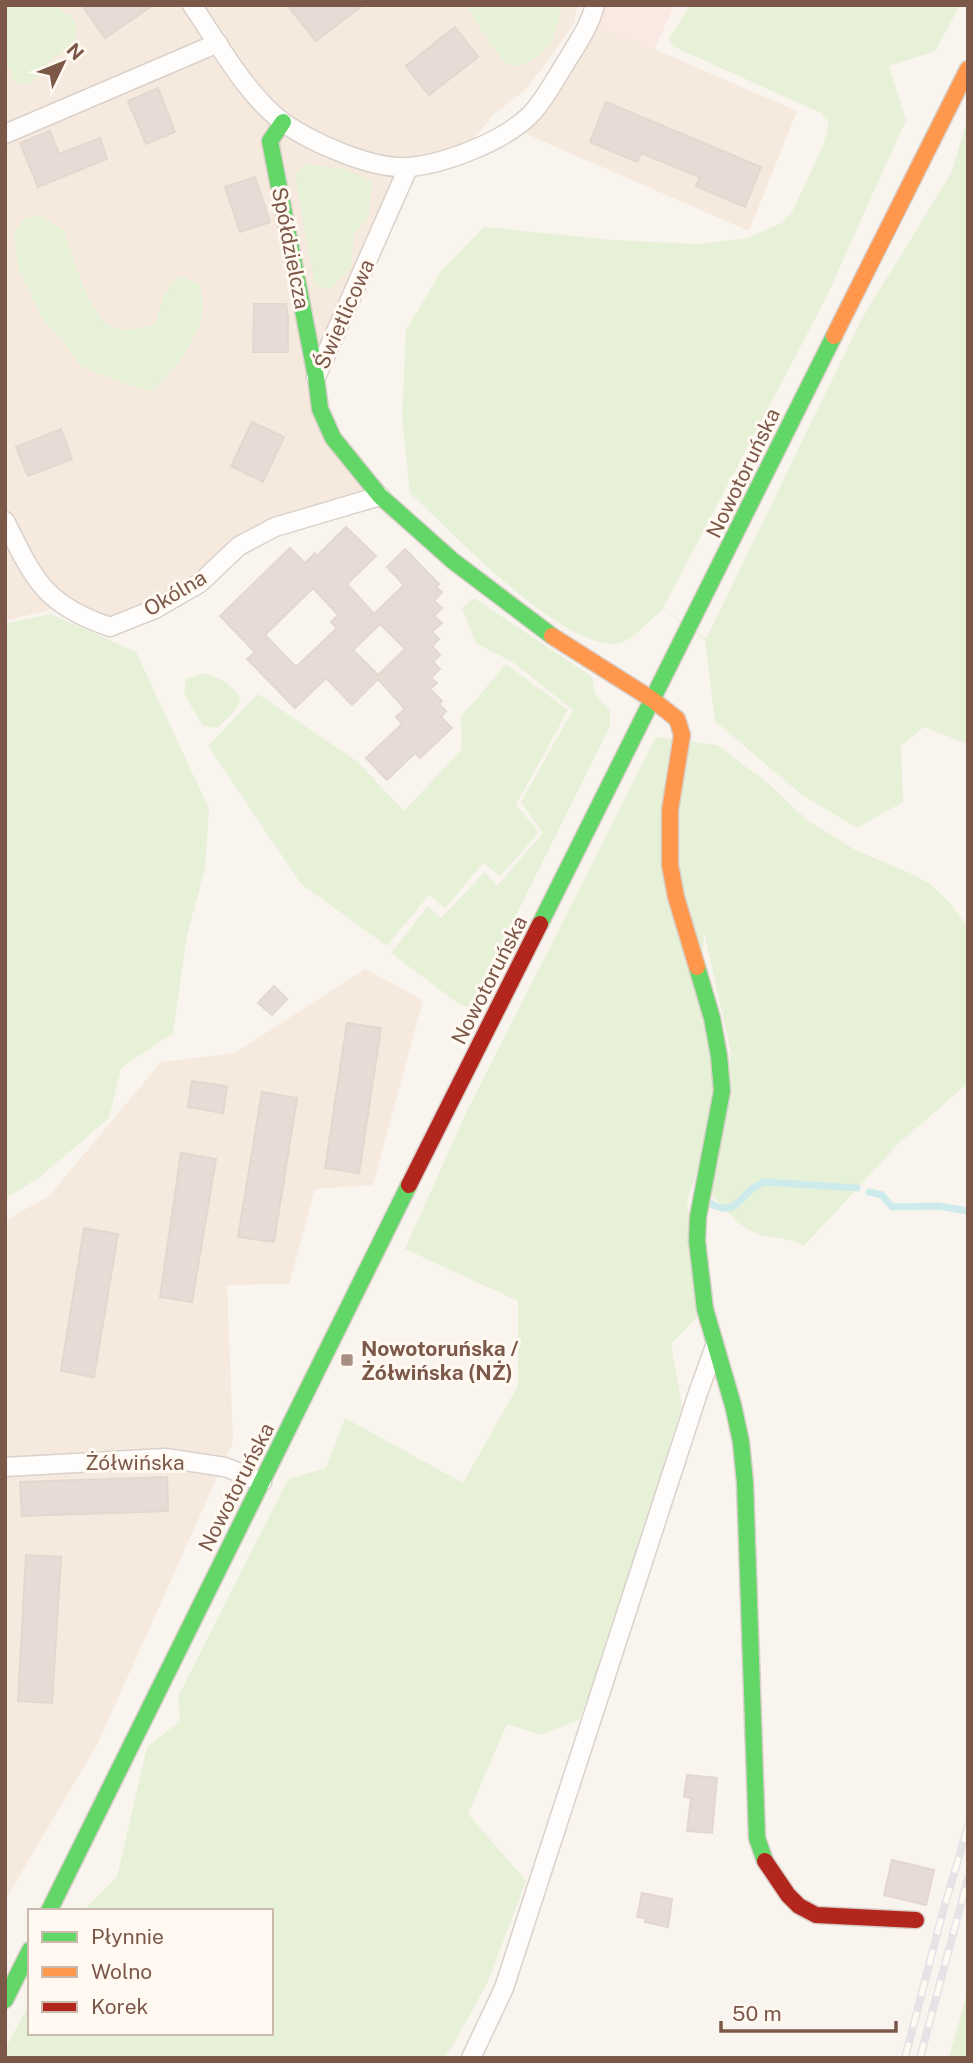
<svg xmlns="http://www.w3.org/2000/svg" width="973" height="2063" font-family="'Public Sans',sans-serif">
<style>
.residential{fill:#f6e9de}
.commercial{fill:#f9e9e2}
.green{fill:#e7f1d7}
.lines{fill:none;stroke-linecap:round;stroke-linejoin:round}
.stream{stroke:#ceebec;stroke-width:7}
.building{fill:#e6dcd5;stroke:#e3d7cf;stroke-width:2;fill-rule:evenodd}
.street-casing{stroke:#dad1cc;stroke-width:21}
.fast-casing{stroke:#d9cfc9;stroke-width:19}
.slow-casing{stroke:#d9cfc9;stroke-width:19}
.jam-casing{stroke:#d9cfc9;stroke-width:19}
.street{stroke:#fefdfc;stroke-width:18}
.fast{stroke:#63d668;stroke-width:16}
.slow{stroke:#ff974d;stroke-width:16}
.jam{stroke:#b3261e;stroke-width:16}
.rail-casing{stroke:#e5e3e6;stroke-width:8}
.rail{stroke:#fff9f2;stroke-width:5;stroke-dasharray:16;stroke-linecap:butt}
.poi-dot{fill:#a88f83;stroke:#fff9f2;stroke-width:2.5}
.labels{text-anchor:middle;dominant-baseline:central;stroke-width:6;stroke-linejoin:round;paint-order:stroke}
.street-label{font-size:21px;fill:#7c5849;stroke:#fff9f2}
.poi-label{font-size:21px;font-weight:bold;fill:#7c5849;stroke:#fff9f2;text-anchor:start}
</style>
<rect width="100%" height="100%" fill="#f9f4ee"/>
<!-- residential -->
<g class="residential">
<polygon points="5,5 578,5 574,23 548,61 525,90 494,114 461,154 407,168 316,377 320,409 380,496 275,527 200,583 110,627 65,606 5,621"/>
<polygon points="589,21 797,111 749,231 515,129"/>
<polygon points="365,969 423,1000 373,1185 315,1189 289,1284 227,1285 233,1442 97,1745 5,1900 5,1221 50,1195 161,1062 235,1053"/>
</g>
<!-- commercial -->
<polygon class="commercial" points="595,5 675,5 654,49 589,21"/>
<!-- green -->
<g class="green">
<path d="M 5,5 L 59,5 L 65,14 L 71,14 C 74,21 79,27 76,35 C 70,50 53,55 44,67 C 40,73 37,81 29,83 C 23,85 18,84 13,81 L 10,68 L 5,71 Z"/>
<path d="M 465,5 L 562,5 C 560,16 557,27 553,38 C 547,50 524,72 508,64 C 497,58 474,17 465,5 Z"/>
<path d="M 691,5 L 960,5 L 935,51 L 889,66 L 906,120 L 825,300 L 663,608 L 706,639 L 861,320 L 952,172 L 968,115 L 968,744 L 924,727 L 901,746 L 903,802 L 857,828 L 802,795 L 715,721 L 705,640 L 663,609 C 652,618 633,639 621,643 C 570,657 447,528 410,493 L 402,417 L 406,330 L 442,270 L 484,227 L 613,240 L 698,244 L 748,238 L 781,223 L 792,212 L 824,144 L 829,123 L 821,113 L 672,46 L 669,38 Z"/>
<polygon points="305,164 345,169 372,182 369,215 354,235 351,267 330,290 315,286 295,176"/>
<path d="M 40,216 L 64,230 C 73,254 88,316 112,327 C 126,333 141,328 155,324 C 161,307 164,283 182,276 L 200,285 C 201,292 203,299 203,307 C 203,332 172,376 152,391 L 131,386 L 82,367 L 56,333 L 44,322 L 18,268 L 14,234 L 25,218 Z"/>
<polygon points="474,598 592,677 595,694 610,711 610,726 470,1008 459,1004 391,953 428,906 441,918 485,872 497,886 543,833 521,802 573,710 514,663 476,643 462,608"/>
<polygon points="50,614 136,652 209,809 205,869 187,935 173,1033 121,1068 109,1118 41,1176 5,1199 5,631 8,623"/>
<polygon points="506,664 568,710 516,805 539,832 500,876 483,863 445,908 429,895 387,946 301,884 208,746 258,694 358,762 404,811 462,749 461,717"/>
<path d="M 203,673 C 220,678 234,685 241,701 L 232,714 L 217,728 L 203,726 L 184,694 L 186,679 Z"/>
<path d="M 656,737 L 717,745 L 770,785 L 807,820 L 855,850 L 912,874 L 930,884 L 947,900 L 968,927 L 968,1083 L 899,1143 L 804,1246 C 788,1236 769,1240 751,1231 C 736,1224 722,1205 710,1193 L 731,1052 L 704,932 L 701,977 L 719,1056 L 704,1150 L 687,1201 L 702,1312 L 671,1344 L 682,1406 L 605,1652 L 579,1720 L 541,1735 L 507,1724 L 468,1814 L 526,1881 L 487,1984 L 450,2050 L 442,2058 L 5,2058 L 5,2049 L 30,2003 L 30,2033 L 271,2033 L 271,1911 L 83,1911 L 117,1877 L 147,1747 L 180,1721 L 178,1697 L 288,1479 L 326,1468 L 345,1418 L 463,1483 L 518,1386 L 518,1301 L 405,1249 L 465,1115 Z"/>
<polygon points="968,1993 968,2058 949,2058 966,1996"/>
</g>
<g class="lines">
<!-- stream -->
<g class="stream">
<polyline points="869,1192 882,1195 892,1207 938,1206 968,1211"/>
<path d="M 708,1202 C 740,1222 739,1189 765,1182 L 857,1188"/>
</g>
</g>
<!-- building -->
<g class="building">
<polygon points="82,5 153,5 105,38"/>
<polygon points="287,5 363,5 316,41"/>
<polygon points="455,27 478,57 429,95 406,66"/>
<polygon points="158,88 175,132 146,144 128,101"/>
<polygon points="606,102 761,167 745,207 696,186 700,177 641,153 637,162 590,142"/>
<polygon points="50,131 59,154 100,138 107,159 38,187 20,143"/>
<polygon points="255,177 270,222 240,232 225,187"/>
<polygon points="254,304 286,304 288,317 288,352 253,352"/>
<polygon points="252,422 284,437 263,482 231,466"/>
<polygon points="61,429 72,459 28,476 16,447"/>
<path d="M 346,527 L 376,556 L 347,584 L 374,614 L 404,585 L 387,567 L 405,549 L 439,584 L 436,587 L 442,592 L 434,601 L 442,608 L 434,616 L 442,623 L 432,632 L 439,639 L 432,646 L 440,655 L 433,662 L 440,669 L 431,678 L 437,683 L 430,689 L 442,701 L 439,704 L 446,711 L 441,717 L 452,728 L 420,758 L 415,753 L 387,780 L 366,758 L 402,724 L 396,717 L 405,709 L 378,679 L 352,705 L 326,678 L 295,708 L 247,659 L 255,652 L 220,616 L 290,548 L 305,563 L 315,553 L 317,556 ZM 313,588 L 338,615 L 331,622 L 337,628 L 296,667 L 265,635 ZM 380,624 L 405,649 L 378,675 L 353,650 Z"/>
<polygon points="274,986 287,999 272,1015 258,1003"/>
<polygon points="347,1023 381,1028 359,1173 325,1168"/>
<polygon points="192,1081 227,1086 223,1113 188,1107"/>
<polygon points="262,1092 297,1098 274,1242 238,1237"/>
<polygon points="181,1153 216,1159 192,1302 160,1297"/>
<polygon points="84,1228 118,1234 94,1377 61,1371"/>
<polygon points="167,1477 168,1511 22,1516 20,1482"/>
<polygon points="26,1555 61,1557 52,1703 18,1701"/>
<polygon points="687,1775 717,1778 712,1833 687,1831 691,1798 684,1797"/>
<polygon points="892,1860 934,1870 926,1905 884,1895"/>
<polygon points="642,1893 672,1899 668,1927 645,1922 646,1918 637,1917"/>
</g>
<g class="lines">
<!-- street casing -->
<g class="street-casing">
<g id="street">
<path d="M 192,5 C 218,43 247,96 284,123 C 313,143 373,170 409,167 C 445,164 504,141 530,115 C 543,102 553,83 563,67 C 575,47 589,28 595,5"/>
<polyline points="5,134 218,43"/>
<polyline points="316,377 408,168"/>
<path d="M 5,521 C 34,579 44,605 110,627 L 155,609 L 200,583 L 239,546 L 275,527 L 380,496"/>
<polyline points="5,1467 165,1458 225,1467 262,1482"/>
<polyline points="471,2058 504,1988 698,1393 715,1346"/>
</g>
</g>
<!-- fast casing -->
<g class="fast-casing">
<g id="fast">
<polyline points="283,122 270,141 316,377 320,409 333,438 380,496 453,561 552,636"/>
<polyline points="540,924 834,336"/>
<polyline points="697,967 712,1018 719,1056 722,1091 698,1217 697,1241 705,1309 733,1405 741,1442 745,1483 757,1838 765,1861"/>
<polyline points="49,1911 409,1185"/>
<polyline points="5,2000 30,1950"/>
</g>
</g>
<!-- slow casing -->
<g class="slow-casing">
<g id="slow">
<polyline points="834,336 968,69"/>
<polyline points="552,636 653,700 677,719 682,735 670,810 670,865 676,897 697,967"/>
</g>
</g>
<!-- jam casing -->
<g class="jam-casing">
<g id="jam">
<polyline points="409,1185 540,924"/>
<polyline points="765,1861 788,1895 799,1906 816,1915 916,1920"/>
</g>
</g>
<!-- street -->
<use href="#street" class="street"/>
<!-- fast -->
<use href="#fast" class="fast"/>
<!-- slow -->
<use href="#slow" class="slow"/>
<!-- jam -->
<use href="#jam" class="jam"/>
<!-- rail casing -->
<g class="rail-casing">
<g id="rail">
<polyline points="905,2058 942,1915 968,1826"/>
<polyline points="920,2058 968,1878"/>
</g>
</g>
<!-- rail -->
<use href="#rail" class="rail"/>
</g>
<!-- markers -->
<rect class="poi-dot" x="340" y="1353" width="14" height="14" rx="3.5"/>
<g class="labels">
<!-- street labels -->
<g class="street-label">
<text transform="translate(291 248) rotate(79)">Spółdzielcza</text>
<text transform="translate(344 314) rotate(-66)">Świetlicowa</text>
<text transform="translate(743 473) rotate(-64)">Nowotoruńska</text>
<text transform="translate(175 593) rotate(-31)">Okólna</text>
<text transform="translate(489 980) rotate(-63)">Nowotoruńska</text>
<text x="135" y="1462">Żółwińska</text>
<text transform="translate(236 1487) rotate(-63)">Nowotoruńska</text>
</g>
<!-- poi labels -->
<g class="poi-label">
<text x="361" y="1348">Nowotoruńska /<tspan x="361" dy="24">Żółwińska (NŻ)</tspan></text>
</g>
</g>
<!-- border -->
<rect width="973" height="2063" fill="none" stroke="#7c5849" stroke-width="14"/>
<!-- legend -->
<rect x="28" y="1909" width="245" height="126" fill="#fff9f2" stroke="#cbb9ae" stroke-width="2"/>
<rect x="42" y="1932" width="35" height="10" fill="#63d668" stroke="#cbb9ae" stroke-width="2"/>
<text x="91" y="1944" font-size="21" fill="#7c5849">Płynnie</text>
<rect x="42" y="1967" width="35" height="10" fill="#ff974d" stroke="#cbb9ae" stroke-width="2"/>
<text x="91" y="1979" font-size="21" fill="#7c5849">Wolno</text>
<rect x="42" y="2002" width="35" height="10" fill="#b3261e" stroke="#cbb9ae" stroke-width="2"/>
<text x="91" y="2014" font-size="21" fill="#7c5849">Korek</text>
<!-- north arrow -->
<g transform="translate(63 63) rotate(47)" stroke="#fff9f2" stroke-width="5" paint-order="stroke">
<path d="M0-5L12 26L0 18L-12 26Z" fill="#7c5849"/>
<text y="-10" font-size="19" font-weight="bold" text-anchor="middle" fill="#7c5849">N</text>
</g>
<!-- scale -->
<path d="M721 2021v10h175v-10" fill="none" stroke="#7c5849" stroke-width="3.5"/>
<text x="732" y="2021" font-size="21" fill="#7c5849" stroke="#fff9f2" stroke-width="5" paint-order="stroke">50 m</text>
</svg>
